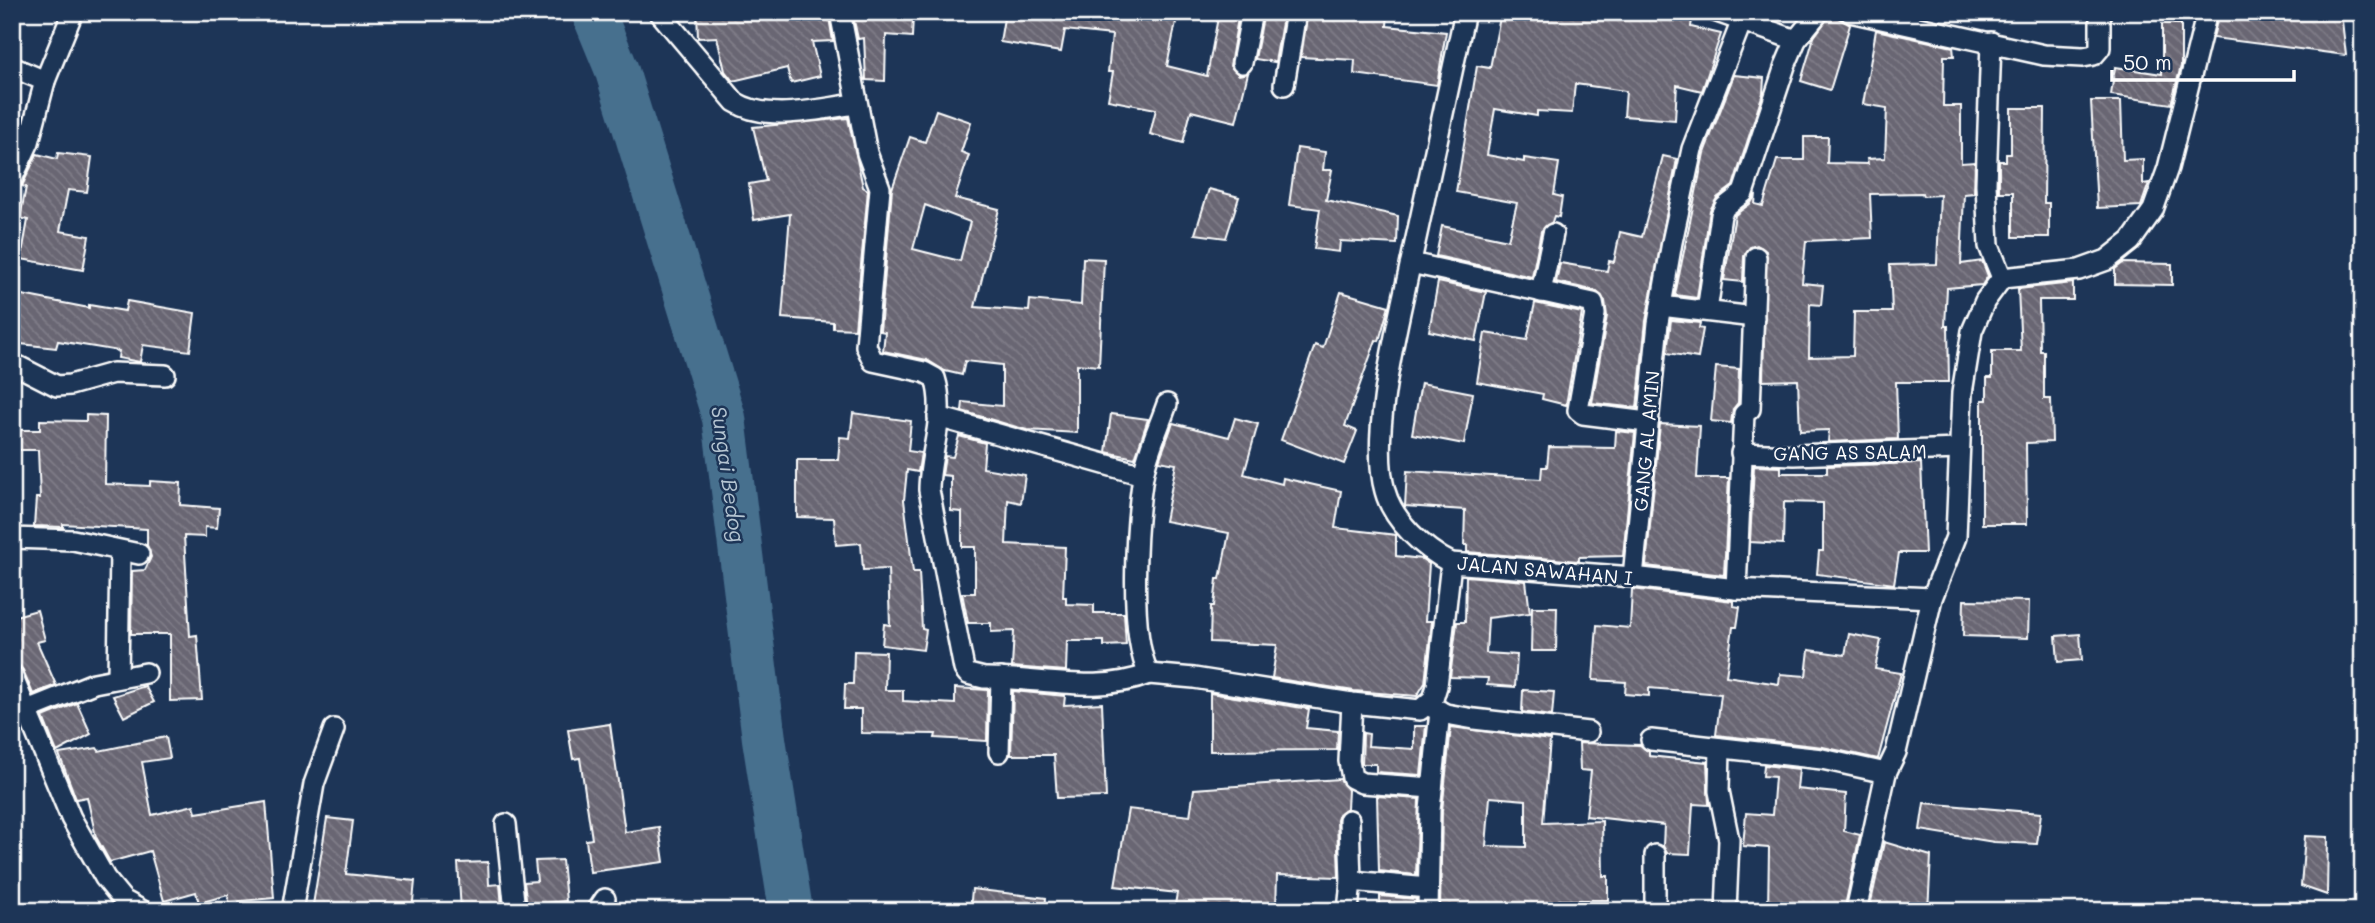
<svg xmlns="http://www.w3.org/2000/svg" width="2375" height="923" font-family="Mali,sans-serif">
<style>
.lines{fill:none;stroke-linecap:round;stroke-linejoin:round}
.river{stroke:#466f8e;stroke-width:44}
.building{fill:url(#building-back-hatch);stroke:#fff;stroke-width:2;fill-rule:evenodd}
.minor-casing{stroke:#fff;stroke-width:24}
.minor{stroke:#1d3557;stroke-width:19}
.labels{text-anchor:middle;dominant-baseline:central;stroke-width:5;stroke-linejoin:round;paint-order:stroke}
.street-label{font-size:19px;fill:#fff;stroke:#1d3557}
.water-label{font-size:21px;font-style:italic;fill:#b5c5d2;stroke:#1d3557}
</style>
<defs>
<pattern id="building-back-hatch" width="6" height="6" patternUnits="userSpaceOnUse" patternTransform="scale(1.75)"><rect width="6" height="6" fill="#696673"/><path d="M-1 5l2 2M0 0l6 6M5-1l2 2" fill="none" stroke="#807d88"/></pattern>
</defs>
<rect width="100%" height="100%" fill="#1d3557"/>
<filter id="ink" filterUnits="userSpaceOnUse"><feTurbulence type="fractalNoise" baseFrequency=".0143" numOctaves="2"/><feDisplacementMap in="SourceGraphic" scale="14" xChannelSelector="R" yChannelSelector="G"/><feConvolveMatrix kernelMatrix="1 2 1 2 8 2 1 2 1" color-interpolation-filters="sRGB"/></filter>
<g filter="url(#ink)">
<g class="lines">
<!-- river -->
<polyline class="river" points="593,12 616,68 724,418 764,739 791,911"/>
</g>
<!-- building -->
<g class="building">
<polygon points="697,12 828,12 833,41 812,42 820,76 791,83 787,68 733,81 725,71 717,37 698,38"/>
<polygon points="1005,12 1178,12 1167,66 1207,76 1219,12 1239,12 1230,66 1239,75 1248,73 1236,122 1191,111 1183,143 1150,134 1156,109 1108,100 1113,72 1108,72 1112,35 1065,30 1061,52 1000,42"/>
<polygon points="1264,12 1284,12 1275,62 1255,59"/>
<polygon points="1308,12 1388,12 1387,26 1446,32 1437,85 1354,74 1355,60 1301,57"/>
<polygon points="1501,12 1693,12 1691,27 1721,34 1702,91 1677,85 1675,120 1624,116 1626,91 1575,84 1572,113 1537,111 1537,116 1495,109 1487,155 1524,162 1524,158 1559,163 1554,195 1562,197 1559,217 1554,216 1552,222 1541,231 1532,277 1436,256 1442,226 1508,240 1517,203 1456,192 1477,66 1490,68"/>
<polygon points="2219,12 2341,12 2346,55 2213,38"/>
<polygon points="895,14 913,16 912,37 886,35 885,81 866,80 864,38 858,39 853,16 895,18"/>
<polygon points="1831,14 1850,25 1830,90 1801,81 1814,37"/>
<polygon points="2162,24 2181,24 2181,66 2171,104 2111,95 2115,67 2162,74"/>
<path d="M 1876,30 L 1953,47 L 1954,56 L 1944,56 L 1943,106 L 1961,106 L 1961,163 L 1975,162 L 1974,193 L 1964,194 L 1961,264 L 1982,261 L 1988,276 L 1982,285 L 1947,288 L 1945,326 L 1948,326 L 1949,382 L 1896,382 L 1898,439 L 1828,442 L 1829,430 L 1800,431 L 1798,380 L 1763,381 L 1766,251 L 1757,245 L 1750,247 L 1744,256 L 1743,282 L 1724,280 L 1735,215 L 1751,203 L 1756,194 L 1755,204 L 1763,206 L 1777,160 L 1804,160 L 1804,137 L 1828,137 L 1827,163 L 1868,164 L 1867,159 L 1885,158 L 1887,108 L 1863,104 ZM 1922,193 L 1923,196 L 1940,195 L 1937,264 L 1890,265 L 1892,312 L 1854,312 L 1853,356 L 1809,357 L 1810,304 L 1821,305 L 1823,285 L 1802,283 L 1806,241 L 1872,238 L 1870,194 Z"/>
<polygon points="1734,75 1764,78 1763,93 1733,186 1717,198 1710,210 1697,298 1675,295 1704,153"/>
<polygon points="2091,101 2121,101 2123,160 2143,159 2143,184 2149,183 2141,206 2097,208"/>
<polygon points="2011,108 2045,108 2044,203 2049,203 2049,237 2013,237 2013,192 1999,192 1999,161 2006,161 2006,154 2011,154"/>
<path d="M 936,110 L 971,122 L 961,152 L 969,155 L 955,198 L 999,209 L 975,307 L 1029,311 L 1030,300 L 1081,305 L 1083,258 L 1104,259 L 1099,366 L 1077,364 L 1077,433 L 1027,430 L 962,411 L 963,402 L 1002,406 L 1002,365 L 965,361 L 962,375 L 945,371 L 927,360 L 883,351 L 885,332 L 880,331 L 892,189 L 910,137 L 925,142 ZM 925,205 L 970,222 L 960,261 L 913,249 Z"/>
<polygon points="848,118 863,187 868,190 855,329 833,328 833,322 782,318 790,214 754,220 749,184 766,181 753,127"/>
<polygon points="1297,148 1325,152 1323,170 1332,170 1326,200 1398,216 1397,244 1340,241 1339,252 1314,249 1320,209 1289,205"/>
<polygon points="58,153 92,157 87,192 68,190 60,231 89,236 83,270 21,259 28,220 20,218 26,187 22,186 37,154 57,159"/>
<polygon points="1663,156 1677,159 1646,321 1637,408 1592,403 1607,316 1605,301 1596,291 1556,282 1560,263 1607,271 1609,261 1614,262 1620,232 1642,237"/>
<polygon points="1209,189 1239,197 1226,238 1195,234"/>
<polygon points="2123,263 2172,264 2172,285 2115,284 2115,269"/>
<polygon points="1438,282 1486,292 1476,341 1429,331"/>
<polygon points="2073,283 2073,300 2039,300 2040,351 2044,351 2044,399 2051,399 2052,442 2026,443 2027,524 1982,524 1982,400 1987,400 1987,378 1992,378 1992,351 2021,351 2018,289"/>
<polygon points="1341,292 1389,306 1379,341 1376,340 1345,426 1357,431 1344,464 1281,440 1315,345 1323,348"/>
<polygon points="12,293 89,308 89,305 125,311 127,301 195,313 190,351 143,345 140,362 118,358 119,351 58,341 56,348 12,343"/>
<polygon points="1535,303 1582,313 1566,405 1542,399 1543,394 1477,382 1485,333 1527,340"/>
<polygon points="1671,320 1700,323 1699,328 1703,329 1698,358 1667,353"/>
<polygon points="1716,367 1739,369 1738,403 1733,409 1731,423 1711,421"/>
<polygon points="1421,383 1473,393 1464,444 1412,434"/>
<polygon points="853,413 911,421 908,451 921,453 918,472 907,470 904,500 913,572 919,572 922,629 926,630 923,650 882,645 884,624 890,625 888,569 863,570 861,543 836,545 834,518 797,517 797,460 838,460 840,437 850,438"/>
<polygon points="1111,414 1148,419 1135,458 1106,452"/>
<polygon points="86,415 106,416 105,484 150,486 150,481 181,483 180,505 219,508 217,528 205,527 205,537 184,536 190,636 197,635 202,700 170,701 170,634 131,634 132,571 145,570 151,557 147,545 147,529 63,524 63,527 34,526 36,498 40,498 38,450 12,450 12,430 40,430 40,420 86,421"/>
<polygon points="1235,418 1258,424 1244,474 1282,484 1283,478 1341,491 1335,528 1396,535 1396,556 1422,559 1429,564 1425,621 1432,621 1425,683 1417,696 1354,691 1272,678 1277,645 1210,642 1211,606 1214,606 1217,579 1220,579 1229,533 1165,521 1176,464 1159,461 1173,423 1229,437"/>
<polygon points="1660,424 1700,426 1697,478 1729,478 1724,575 1646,566"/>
<polygon points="1616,431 1635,433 1623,556 1579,557 1579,561 1467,552 1467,545 1464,545 1465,510 1405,506 1407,471 1541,479 1542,467 1547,467 1549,447 1615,448"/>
<polygon points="959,436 985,443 983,468 1025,475 1021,503 1008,500 1006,544 1065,547 1063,597 1066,597 1066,604 1094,605 1094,613 1124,613 1126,645 1104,646 1104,641 1067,641 1066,671 1012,667 1014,631 991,632 991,623 968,623 962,593 975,593 975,547 962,547 962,512 951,511 951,476 942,475 945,456 953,457"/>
<polygon points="1921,463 1925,553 1899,553 1894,584 1817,574 1819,551 1823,551 1823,503 1784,502 1783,544 1750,542 1754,466 1781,467 1781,473 1827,473 1827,466"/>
<polygon points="1466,576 1526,581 1530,613 1488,618 1486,653 1517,655 1515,687 1487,685 1488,678 1450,677 1457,622 1465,622"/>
<polygon points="1632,589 1733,601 1733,606 1740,607 1737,627 1733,627 1726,676 1779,684 1780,674 1806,676 1809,650 1845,655 1849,634 1881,640 1875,669 1901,673 1878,759 1823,747 1716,735 1721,694 1649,688 1649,696 1625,694 1626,682 1593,680 1597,625 1630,628"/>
<polygon points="1964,600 2029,601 2028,638 1963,636"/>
<polygon points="1532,607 1557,607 1556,651 1531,651"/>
<polygon points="37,610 45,640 37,642 56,685 33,694 23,670 12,657 12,617"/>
<polygon points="2080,634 2082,660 2058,662 2056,636"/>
<polygon points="854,651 886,652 885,690 903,690 903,701 955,704 955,688 988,690 987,741 935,738 936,734 861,733 861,709 844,709 845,684 853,684"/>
<polygon points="145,686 154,702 124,717 113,696"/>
<polygon points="1523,690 1554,692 1552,716 1522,712"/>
<polygon points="1013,691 1065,696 1064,705 1102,703 1106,797 1057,798 1054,755 1011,755"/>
<polygon points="1210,693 1309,709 1306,728 1338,731 1337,750 1210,751"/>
<polygon points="77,703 91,734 57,752 43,717"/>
<polygon points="610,724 625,832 659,827 664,862 590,872 586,840 592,839 580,758 573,759 568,730"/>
<polygon points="1414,726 1426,726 1421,775 1376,772 1376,764 1362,764 1363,733 1369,734 1368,746 1414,749"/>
<path d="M 1451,727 L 1550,740 L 1543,823 L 1602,821 L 1603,876 L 1608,876 L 1608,900 L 1559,900 L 1559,911 L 1440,911 L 1442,811 ZM 1490,797 L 1526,800 L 1526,847 L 1486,846 Z"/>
<polygon points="166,737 170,758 142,762 152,815 194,805 196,813 266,802 274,898 229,902 228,895 199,903 196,892 164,901 150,851 110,862 96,837 87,797 76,799 59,754 97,748 99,751"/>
<polygon points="1579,743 1640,745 1649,752 1649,756 1707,762 1709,805 1693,804 1690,854 1667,853 1663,846 1664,825 1586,816 1591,771 1580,770"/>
<polygon points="1764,765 1799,769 1797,789 1846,794 1844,831 1860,835 1844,911 1768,911 1769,848 1743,846 1746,813 1772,815 1775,777 1763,776"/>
<polygon points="1340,779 1348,790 1347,808 1339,814 1337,820 1339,877 1277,875 1276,911 1174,911 1177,893 1115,886 1128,809 1190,816 1194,789"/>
<polygon points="1377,796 1419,799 1416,875 1379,871"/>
<polygon points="1924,803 2041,813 2037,844 1994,842 1920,830"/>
<polygon points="327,818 353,821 346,874 415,881 412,911 312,911"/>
<polygon points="2305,836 2328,837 2327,895 2301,886"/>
<polygon points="1884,842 1931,856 1928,911 1869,911"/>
<polygon points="562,860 566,901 527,905 524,882 537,881 535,861"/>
<polygon points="488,862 489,885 500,884 502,907 461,911 458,863"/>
<polygon points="972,889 1046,898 1045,911 970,911"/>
<polygon points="1380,896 1416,899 1416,911 1380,911"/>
</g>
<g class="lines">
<!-- minor casing -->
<g class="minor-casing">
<g id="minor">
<path d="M 659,12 L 735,102 C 768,123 820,108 857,104"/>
<path d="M 840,12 L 867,153 L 880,188 L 866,346 L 873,361 L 924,372 L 935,378 C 947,416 929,453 929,490 L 964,669 L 968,674 L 984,678 C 1040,677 1096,695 1149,674"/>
<path d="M 1465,12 C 1446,97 1429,182 1410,266 C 1398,324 1369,435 1385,491 C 1393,521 1424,549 1451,563 L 1633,577 L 1736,589 L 1932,598"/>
<polyline points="1717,12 1796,40"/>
<polyline points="1850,12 2044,55 2083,57 2094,55 2100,48 2100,12"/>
<polyline points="1991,42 1986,184 1989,246 2002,278"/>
<polyline points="1242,63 1252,12"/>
<polyline points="12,67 45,81"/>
<polyline points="1284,85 1296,12"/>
<polyline points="12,179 29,142 45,81 73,12"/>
<polyline points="1411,263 1593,303 1595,314 1578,410 1583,414 1647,422"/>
<polyline points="1541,292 1553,234"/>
<polyline points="1661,306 1754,317"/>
<polyline points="1707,311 1721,215 1725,207 1743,193 1785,66 1796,40 1819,12"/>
<polyline points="12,363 57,386 70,385 113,373 165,375"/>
<path d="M 1167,404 C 1159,427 1147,452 1143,476 C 1136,523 1128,634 1149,674 L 1194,678 L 1352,703 L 1420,710 L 1433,699 L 1437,686 L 1451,563"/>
<polyline points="938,417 1143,475"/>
<polyline points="1741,453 1794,455 1959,449"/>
<polyline points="12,538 73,540 139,554"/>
<polyline points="1633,577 1658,323 1672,242 1692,149 1741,23"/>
<polyline points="1736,589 1744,414 1750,409 1756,257"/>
<polyline points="12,675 71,818 105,878 123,900 143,911"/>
<polyline points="118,677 120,551"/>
<polyline points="1352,703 1349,761 1352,778 1362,783 1432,788"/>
<polyline points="1429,706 1446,714 1474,719 1588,732"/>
<polyline points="27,710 94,683 146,673"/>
<polyline points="1651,740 1822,759 1886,773"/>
<polyline points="1720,748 1719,791 1729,840 1726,911"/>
<polyline points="999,752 1001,678"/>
<polyline points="1349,820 1351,881 1428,888"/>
<polyline points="506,824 515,911"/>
<polyline points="292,911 314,784 334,729"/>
<polyline points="597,911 605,899"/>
<polyline points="1348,911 1351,881"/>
<polyline points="1428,911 1430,810 1440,711"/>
<polyline points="1655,911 1655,855"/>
<polyline points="1856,911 1886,773 1896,752 1932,598 1956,537 1962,393 1972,331 1985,301 2002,278 2079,270 2107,260 2131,241 2153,210 2168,168 2207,12"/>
</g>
</g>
<!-- minor -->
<use href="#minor" class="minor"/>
</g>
</g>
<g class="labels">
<!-- street labels -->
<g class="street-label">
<text transform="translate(1646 441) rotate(-85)">GANG AL AMIN</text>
<text transform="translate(1850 452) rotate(-1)">GANG AS SALAM</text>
<text transform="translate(1545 570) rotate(5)">JALAN SAWAHAN I</text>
</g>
<!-- water labels -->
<g class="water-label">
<text transform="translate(729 474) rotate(82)">Sungai Bedog</text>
</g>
</g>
<!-- margin -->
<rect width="2375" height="923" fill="none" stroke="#1d3557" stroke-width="42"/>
<rect x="21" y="21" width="2333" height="881" fill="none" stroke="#fff" stroke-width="2.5" filter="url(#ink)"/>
<!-- scale -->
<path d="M2112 70v10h182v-10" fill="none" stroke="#ffffff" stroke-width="3.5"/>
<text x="2123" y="70" font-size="21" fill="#ffffff" stroke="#1d3557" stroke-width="5" paint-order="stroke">50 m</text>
</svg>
